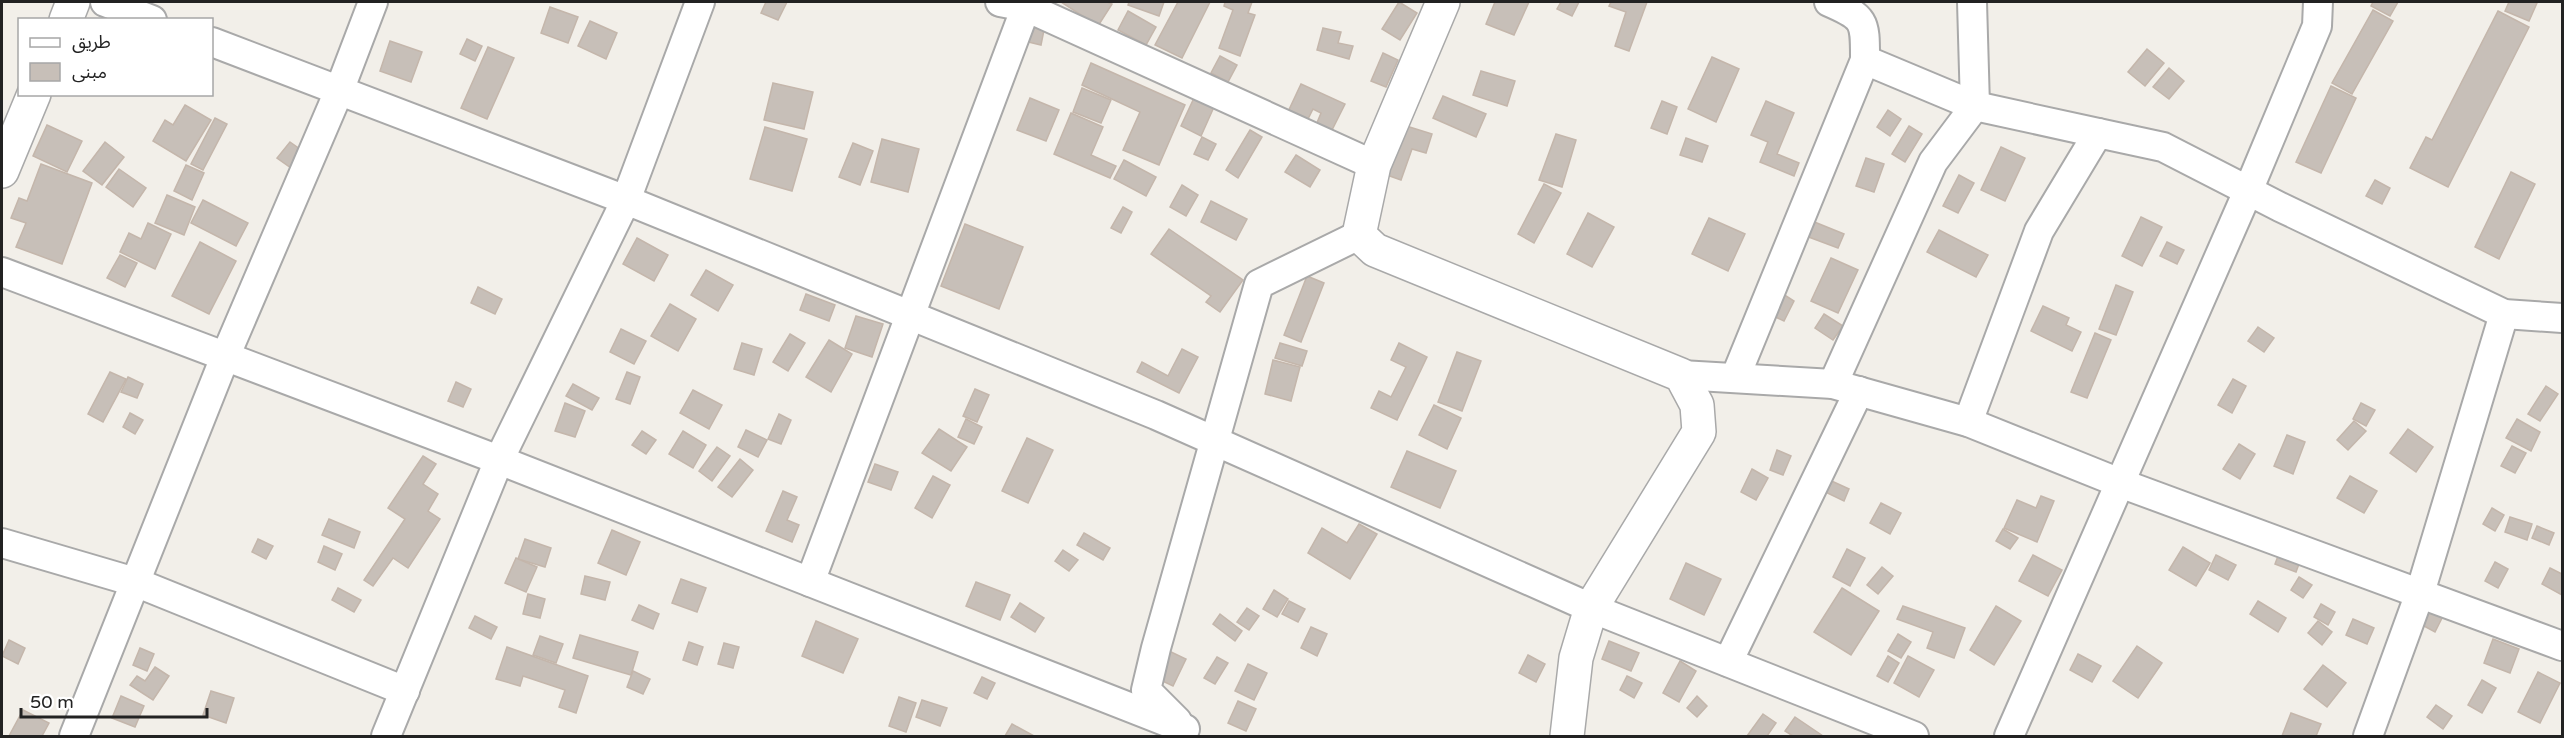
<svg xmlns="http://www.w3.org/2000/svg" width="2564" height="738" font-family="'Varela Round','Noto Sans Arabic',sans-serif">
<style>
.building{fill:#c7bfb8;stroke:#c4b6ab;stroke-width:1.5}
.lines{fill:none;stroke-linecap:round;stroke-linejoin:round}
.minor-casing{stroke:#a9a9a9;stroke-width:32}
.tertiary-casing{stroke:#a9a9a9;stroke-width:36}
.minor{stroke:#fff;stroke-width:28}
.tertiary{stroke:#fff;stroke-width:33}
</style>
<rect width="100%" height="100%" fill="#f2efe9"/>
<!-- building -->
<g class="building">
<polygon points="766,2 787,2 778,20 761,13"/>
<polygon points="1061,2 1107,2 1112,4 1098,26"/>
<polygon points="1129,2 1164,2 1159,16 1128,5"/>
<polygon points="1178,2 1210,2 1182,58 1155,45"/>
<polygon points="1225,2 1252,2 1248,13 1255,15 1240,56 1219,48 1233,10 1224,6"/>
<polygon points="1399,2 1417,13 1400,40 1382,29"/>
<polygon points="1495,2 1529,2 1514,35 1486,24"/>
<polygon points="1561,2 1579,2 1572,16 1557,9"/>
<polygon points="1611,2 1647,2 1629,51 1615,46 1626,12 1609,6"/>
<polygon points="2373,2 2398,2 2390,16 2371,6"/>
<polygon points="2509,2 2534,2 2537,3 2529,21 2505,11"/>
<polygon points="550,7 578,17 568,43 541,33"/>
<polygon points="2373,10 2393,21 2352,94 2332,83"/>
<polygon points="1128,11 1156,27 1146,45 1118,30"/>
<polygon points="2498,11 2529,27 2448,187 2410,168 2426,137 2432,140"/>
<polygon points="590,21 617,33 606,59 578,46"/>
<polygon points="1028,21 1045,25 1041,45 1024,41"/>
<polygon points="1323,28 1341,32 1338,43 1353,46 1349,59 1317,50"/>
<polygon points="467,39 482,46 475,61 460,54"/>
<polygon points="390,41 422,52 411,82 380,71"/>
<polygon points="488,47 514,58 487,119 461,108"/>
<polygon points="2147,49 2164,63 2145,86 2128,72"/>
<polygon points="1383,53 1398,60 1386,87 1371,81"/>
<polygon points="1220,56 1237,65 1228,82 1211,73"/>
<polygon points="1712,57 1739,69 1716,122 1688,109"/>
<polygon points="1091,63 1185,105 1159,165 1123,150 1140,112 1082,85"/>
<polygon points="2169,68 2184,81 2169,99 2153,87"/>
<polygon points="1481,71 1515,81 1507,106 1473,95"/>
<polygon points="773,83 813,92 804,129 764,120"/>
<polygon points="1301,84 1345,104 1331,132 1316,125 1321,113 1313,109 1306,123 1287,114"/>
<polygon points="2331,86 2356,98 2321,173 2296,162"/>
<polygon points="1082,88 1111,100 1101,123 1073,112"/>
<polygon points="1443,96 1486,114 1476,137 1433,118"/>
<polygon points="1030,98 1059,110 1046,141 1017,130"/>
<polygon points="1194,98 1214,107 1201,136 1181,126"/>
<polygon points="1662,101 1677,107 1667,134 1651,128"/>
<polygon points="1766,101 1794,113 1777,154 1799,163 1794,176 1760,162 1768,142 1751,135"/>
<polygon points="185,105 211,120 186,161 153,141 165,120 173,125"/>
<polygon points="1888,110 1901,119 1890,136 1877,127"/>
<polygon points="1071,113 1103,127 1091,155 1116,166 1110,178 1054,154"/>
<polygon points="215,118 227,124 203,170 191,164"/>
<polygon points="1400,124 1432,134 1426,153 1412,149 1401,180 1384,174"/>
<polygon points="47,125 82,141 67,172 33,156"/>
<polygon points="1909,126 1922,134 1905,162 1892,154"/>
<polygon points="765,127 807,139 792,191 750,179"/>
<polygon points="1250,130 1262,137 1238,178 1226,170"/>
<polygon points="1556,134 1576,140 1562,187 1539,180"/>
<polygon points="1202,137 1216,144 1208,160 1194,154"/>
<polygon points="1686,138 1708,146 1702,162 1680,155"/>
<polygon points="882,139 919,149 908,192 871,182"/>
<polygon points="105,142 124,157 102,185 83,171"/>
<polygon points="290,142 304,152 291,168 277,158"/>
<polygon points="853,143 873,151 860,185 839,177"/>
<polygon points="2001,147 2025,158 2005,201 1981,190"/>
<polygon points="1296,155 1320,170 1310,187 1285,172"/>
<polygon points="1866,158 1884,164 1874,192 1856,186"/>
<polygon points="1124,160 1156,177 1146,196 1114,179"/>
<polygon points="41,164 92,183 62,264 16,247 26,223 11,218 19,198 27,201"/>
<polygon points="186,165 204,173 192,200 174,191"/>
<polygon points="119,169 146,188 133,207 106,187"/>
<polygon points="2511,172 2535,184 2499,259 2475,247"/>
<polygon points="1959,175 1974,183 1958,213 1943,206"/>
<polygon points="2375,180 2390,188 2382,204 2366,196"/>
<polygon points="1544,184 1561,193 1534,243 1518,234"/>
<polygon points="1182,185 1198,195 1186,216 1170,207"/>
<polygon points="167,195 195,207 184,235 155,223"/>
<polygon points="203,200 248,223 236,246 191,223"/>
<polygon points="1211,201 1247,219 1236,240 1201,222"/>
<polygon points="1123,207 1132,212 1121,233 1111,228"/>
<polygon points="1588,213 1614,227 1592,267 1567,254"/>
<polygon points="2141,217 2162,227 2142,266 2122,256"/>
<polygon points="1709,218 1745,234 1728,271 1692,254"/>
<polygon points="1812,221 1844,234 1838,248 1806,236"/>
<polygon points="148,223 171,234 155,269 120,252 129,233 141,239"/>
<polygon points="965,224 1023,247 999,309 941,286"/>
<polygon points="1169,229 1243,280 1220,312 1206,302 1211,296 1151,254"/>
<polygon points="1939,230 1988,255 1976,277 1927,252"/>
<polygon points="637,238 668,255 654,281 623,264"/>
<polygon points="200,242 236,261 209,314 172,296"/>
<polygon points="2167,242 2184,250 2177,264 2160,256"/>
<polygon points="120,255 137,263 125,287 107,278"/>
<polygon points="1831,258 1858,270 1838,313 1811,301"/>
<polygon points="706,270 733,285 718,311 691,295"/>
<polygon points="1307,276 1324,283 1301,342 1284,335"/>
<polygon points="2116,285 2133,292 2116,335 2099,329"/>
<polygon points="478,287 502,299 495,314 471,303"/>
<polygon points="806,294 835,305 829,321 800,310"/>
<polygon points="1783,294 1794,301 1784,321 1771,315"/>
<polygon points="670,304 696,319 678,351 651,336"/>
<polygon points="2043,306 2069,318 2066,325 2081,332 2072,351 2031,331"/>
<polygon points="1824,314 1843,326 1833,340 1815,328"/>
<polygon points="856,316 883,324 872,357 845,348"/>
<polygon points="2258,327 2274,338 2264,352 2248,341"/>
<polygon points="621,329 646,341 634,364 610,352"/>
<polygon points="2095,333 2111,340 2087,398 2071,392"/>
<polygon points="790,334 805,343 788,371 773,362"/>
<polygon points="829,340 852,354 831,392 806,377"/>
<polygon points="742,343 762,349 754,375 734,369"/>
<polygon points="1280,343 1307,351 1302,366 1275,358"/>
<polygon points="1399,343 1427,357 1397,420 1371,408 1379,391 1391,397 1406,367 1391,360"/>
<polygon points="1182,349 1198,357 1179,393 1137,372 1142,362 1168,376"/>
<polygon points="1457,352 1481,361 1462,411 1438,402"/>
<polygon points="1273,360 1300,367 1291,401 1265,394"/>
<polygon points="110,372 126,379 103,422 88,414"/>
<polygon points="627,372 640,377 630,404 616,399"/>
<polygon points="128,377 143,384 137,398 121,392"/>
<polygon points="2233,379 2246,386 2232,413 2218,405"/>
<polygon points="456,382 471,389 463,407 448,401"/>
<polygon points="573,384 599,398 592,410 566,396"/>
<polygon points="2546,386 2558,394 2540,421 2528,414"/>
<polygon points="975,389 989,395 977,422 963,416"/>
<polygon points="693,390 722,405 709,429 680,413"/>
<polygon points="565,403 585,411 575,437 555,431"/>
<polygon points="2361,403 2375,410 2366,426 2353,419"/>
<polygon points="1434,405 1461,418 1447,449 1419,435"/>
<polygon points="130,413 143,420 135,434 123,427"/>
<polygon points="779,414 791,420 781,444 768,439"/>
<polygon points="966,419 982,427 974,444 958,437"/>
<polygon points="2517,419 2540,432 2531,451 2506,438"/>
<polygon points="2354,421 2366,431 2348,450 2337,440"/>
<polygon points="939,429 967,447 951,471 922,453"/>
<polygon points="2408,429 2433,447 2416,472 2390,453"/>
<polygon points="746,430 767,440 758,457 738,447"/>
<polygon points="642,431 656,440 646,454 632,445"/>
<polygon points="683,431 706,445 693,468 669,454"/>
<polygon points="2287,435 2305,442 2293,474 2274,466"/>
<polygon points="1027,438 1053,450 1028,503 1002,491"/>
<polygon points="2239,444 2255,454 2240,479 2223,469"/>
<polygon points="2512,446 2526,453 2515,473 2501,466"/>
<polygon points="717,447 730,456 712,481 699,471"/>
<polygon points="1777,450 1791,456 1783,475 1770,470"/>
<polygon points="1407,451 1456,471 1440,508 1391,487"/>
<polygon points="423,456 436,464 423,484 438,494 428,511 440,519 408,568 393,558 373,586 364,580 405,519 388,508"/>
<polygon points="740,459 753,470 732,497 718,487"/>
<polygon points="875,464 898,472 891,490 868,482"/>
<polygon points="1752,469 1768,478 1756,500 1741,492"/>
<polygon points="933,476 950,485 932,518 915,508"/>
<polygon points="2350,476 2377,491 2364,513 2337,498"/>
<polygon points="1825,478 1849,489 1844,501 1819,489"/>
<polygon points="783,491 797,497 787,520 799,525 792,542 766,531"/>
<polygon points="2041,496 2054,501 2037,542 2004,528 2017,500 2036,508"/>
<polygon points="1881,503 1901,513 1890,534 1870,523"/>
<polygon points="2492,508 2504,515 2495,531 2483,524"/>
<polygon points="2510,517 2532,524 2527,540 2505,532"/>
<polygon points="329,519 360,532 354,548 322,535"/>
<polygon points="1359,524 1377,534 1350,579 1308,553 1322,528 1347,543"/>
<polygon points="2537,526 2554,533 2549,545 2532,538"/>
<polygon points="2003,529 2018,538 2010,549 1996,541"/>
<polygon points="612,530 640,542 626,575 598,563"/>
<polygon points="1084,533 1110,548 1103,560 1077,545"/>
<polygon points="258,539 273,546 266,559 252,552"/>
<polygon points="525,539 551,548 545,567 518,559"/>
<polygon points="324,546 342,554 335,570 318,562"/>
<polygon points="2183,547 2210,563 2196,586 2169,570"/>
<polygon points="2281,548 2302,556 2296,572 2275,564"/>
<polygon points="1847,549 1865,558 1850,586 1833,577"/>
<polygon points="1063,550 1078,560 1069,571 1055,561"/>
<polygon points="2033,555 2062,570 2048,596 2019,581"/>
<polygon points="2216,555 2236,565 2228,580 2209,570"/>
<polygon points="516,558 537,567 526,592 505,583"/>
<polygon points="2495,562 2508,569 2498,588 2485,581"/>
<polygon points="1686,563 1721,579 1704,615 1670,599"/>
<polygon points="1882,567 1893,576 1878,594 1867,585"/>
<polygon points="2550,568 2562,574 2562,595 2542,584"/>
<polygon points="585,576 610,582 605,600 581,594"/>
<polygon points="2299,577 2312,585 2303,598 2291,590"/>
<polygon points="681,579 706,588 697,612 672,603"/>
<polygon points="976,582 1010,595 1000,620 966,606"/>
<polygon points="338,588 361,600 354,612 332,600"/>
<polygon points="1842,588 1879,611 1851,655 1814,632"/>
<polygon points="1274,590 1288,599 1277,617 1263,609"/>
<polygon points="528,594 545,599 540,618 523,614"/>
<polygon points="1289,601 1305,609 1298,622 1282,614"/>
<polygon points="2258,601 2286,618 2278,632 2250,614"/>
<polygon points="1020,603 1044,618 1035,632 1011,617"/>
<polygon points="2321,604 2335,612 2328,625 2314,617"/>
<polygon points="2434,604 2446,610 2435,632 2422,625"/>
<polygon points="639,605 659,614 653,629 632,620"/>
<polygon points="1903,606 1965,628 1954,658 1927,648 1933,632 1897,619"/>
<polygon points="1996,606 2021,621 1994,665 1970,650"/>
<polygon points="1247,608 1259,616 1249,630 1237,622"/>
<polygon points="1220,614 1242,631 1235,641 1213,624"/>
<polygon points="475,616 497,627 491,639 469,628"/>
<polygon points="2353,619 2374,628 2367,644 2346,635"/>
<polygon points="816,621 858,639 843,673 802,656"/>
<polygon points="2318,621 2332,632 2322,645 2308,633"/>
<polygon points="1311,627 1327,634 1317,656 1301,648"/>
<polygon points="1898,634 1911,642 1901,658 1888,651"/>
<polygon points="580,635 638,652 631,675 573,658"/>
<polygon points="540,636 563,644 556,663 533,655"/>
<polygon points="2493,639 2519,649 2510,673 2484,663"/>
<polygon points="9,640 25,648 18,664 2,656"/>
<polygon points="1609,641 1639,653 1631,671 1602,659"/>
<polygon points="689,642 703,647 697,665 683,660"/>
<polygon points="724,643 739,647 733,668 718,664"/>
<polygon points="2137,646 2162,663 2138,698 2113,681"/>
<polygon points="507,647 588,676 576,713 559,707 565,690 523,676 520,686 496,679"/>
<polygon points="140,648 154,654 147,671 133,665"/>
<polygon points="1169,651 1186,659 1173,686 1156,678"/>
<polygon points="2078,654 2101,666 2092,682 2070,670"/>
<polygon points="1528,655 1545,664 1536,682 1519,673"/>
<polygon points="1888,656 1899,663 1888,682 1877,676"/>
<polygon points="1908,656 1934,670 1919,697 1894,683"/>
<polygon points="1217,657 1228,663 1215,684 1204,678"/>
<polygon points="1680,661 1696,671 1679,702 1663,693"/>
<polygon points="1248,664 1267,673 1254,700 1235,691"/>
<polygon points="2323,665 2346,683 2327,707 2304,689"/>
<polygon points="155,667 169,676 153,700 130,685 137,676 145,681"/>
<polygon points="633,671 650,679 643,694 627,687"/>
<polygon points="2538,672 2560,683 2540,723 2518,712"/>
<polygon points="1627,676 1642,683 1634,698 1620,690"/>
<polygon points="982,677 995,683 987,699 974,693"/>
<polygon points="2482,680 2496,688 2482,713 2468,705"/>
<polygon points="211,691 234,698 226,723 203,715"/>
<polygon points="121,696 144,706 135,727 112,718"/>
<polygon points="1697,696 1707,706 1697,717 1687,708"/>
<polygon points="899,697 916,703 906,732 889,726"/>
<polygon points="922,700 947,708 940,726 916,717"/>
<polygon points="1238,701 1256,709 1246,731 1228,723"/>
<polygon points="2436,705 2452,716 2443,729 2427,717"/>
<polygon points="23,710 49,723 42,736 9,736"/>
<polygon points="2291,713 2321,724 2316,736 2282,736"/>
<polygon points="1763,714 1776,723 1767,736 1747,736"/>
<polygon points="1795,717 1823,736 1793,736 1785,731"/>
<polygon points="1012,724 1034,736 1005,736"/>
</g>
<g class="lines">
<!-- minor casing -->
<g class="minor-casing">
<g id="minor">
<polyline points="105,2 152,20"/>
<polyline points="1000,2 1026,7 1374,165"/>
<polyline points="212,42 626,200 1156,415 1591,608 1914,736"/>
<polyline points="1865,60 1975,106 2098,133"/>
<polyline points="2,272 499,460 1185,729"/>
<polyline points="1681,375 1833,384 1968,422 2120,483 2562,646"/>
<path d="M 1735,378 L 1865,60 C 1865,21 1866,18 1829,2"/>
<polyline points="1833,384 1933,162 1975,106 1972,2"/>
<polyline points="1968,422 2039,231 2098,133 2163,147 2280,207 2504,314 2562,318"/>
<polyline points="2,543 135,582 405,691"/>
<polyline points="810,582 1026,7"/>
<polyline points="1728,662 1859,391"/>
<polyline points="1177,721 1146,690 1156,648 1259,284 1359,235"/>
<polyline points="74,736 225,357 339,91 373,2"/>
<polyline points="386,736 499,460 626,200 700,2"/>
<polyline points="2009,736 2248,191 2317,26 2318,2"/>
<polyline points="2368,736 2420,593 2504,314"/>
</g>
</g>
<!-- tertiary casing -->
<g class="tertiary-casing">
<g id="tertiary">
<polyline points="1443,2 1374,165 1359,235 1375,250 1681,375 1697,405 1699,432 1591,608 1576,658 1567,736"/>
<polyline points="66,20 73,2"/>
<polyline points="2,171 34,94"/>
</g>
</g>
<!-- minor -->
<use href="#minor" class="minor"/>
<!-- tertiary -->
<use href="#tertiary" class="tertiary"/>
</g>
<!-- border -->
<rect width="2564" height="738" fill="none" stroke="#222222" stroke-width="6"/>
<!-- legend -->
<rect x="18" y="18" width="195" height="78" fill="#ffffff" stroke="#a7a7a7" stroke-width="1.5"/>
<rect x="30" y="38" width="30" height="9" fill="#ffffff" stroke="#a7a7a7" stroke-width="1.5"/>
<text x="72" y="48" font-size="18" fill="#222222">طريق</text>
<rect x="30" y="63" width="30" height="18" fill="#c7bfb8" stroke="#a7a7a7" stroke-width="1.5"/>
<text x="72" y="78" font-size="18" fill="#222222">مبنى</text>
<!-- scale -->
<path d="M21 708v9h186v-9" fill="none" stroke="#222222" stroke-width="3"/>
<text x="30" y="708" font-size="18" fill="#222222" stroke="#ffffff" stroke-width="4.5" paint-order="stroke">50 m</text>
</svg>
